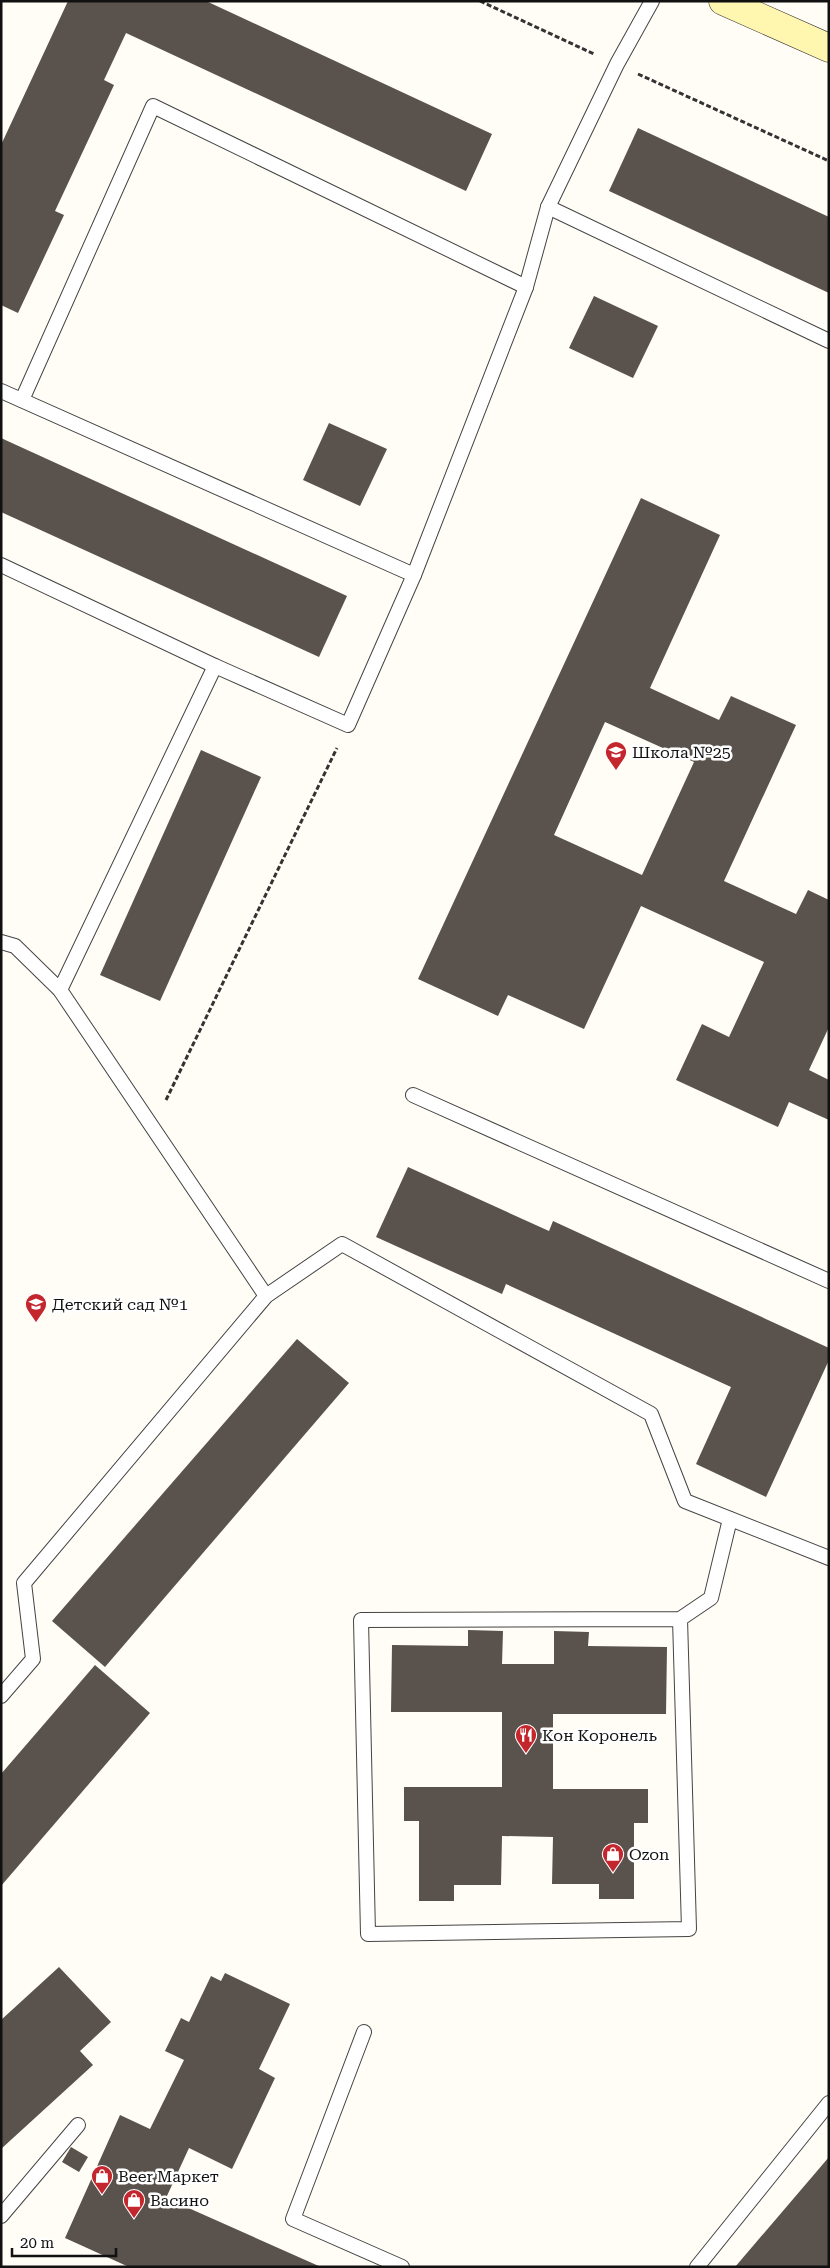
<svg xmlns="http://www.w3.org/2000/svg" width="830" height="2268" font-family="'Roboto Serif',serif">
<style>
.building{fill:#5a524d;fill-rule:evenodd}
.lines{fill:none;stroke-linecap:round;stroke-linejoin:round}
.lane-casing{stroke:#444;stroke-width:16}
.secondary-casing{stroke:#333;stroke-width:29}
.path{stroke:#333;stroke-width:3;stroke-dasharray:5 2.5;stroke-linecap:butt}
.lane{stroke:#fff;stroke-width:14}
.secondary{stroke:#fff6b0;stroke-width:28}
.labels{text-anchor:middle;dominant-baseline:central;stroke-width:5;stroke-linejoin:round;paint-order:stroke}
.poi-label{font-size:16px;fill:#111;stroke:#fff;text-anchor:start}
</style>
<rect width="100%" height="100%" fill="#fffdf5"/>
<!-- building -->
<g class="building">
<polygon points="68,1 206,1 492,134 466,191 126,33 104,80 114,85 55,211 64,215 18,313 1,305 1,145"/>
<polygon points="638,128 829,217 829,293 609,191"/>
<polygon points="594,296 658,326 633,378 569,348"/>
<polygon points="329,423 387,449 360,506 303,480"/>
<polygon points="1,438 347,596 319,657 1,512"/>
<path d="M 641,498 L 720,535 L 650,688 L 719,720 L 731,696 L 796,725 L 724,881 L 796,914 L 808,890 L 829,900 L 829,1027 L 809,1070 L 829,1080 L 829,1120 L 789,1102 L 778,1127 L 676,1080 L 702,1024 L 729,1037 L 764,962 L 641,906 L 584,1029 L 508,995 L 498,1016 L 418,979 ZM 605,722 L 694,762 L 642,875 L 554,835 Z"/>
<polygon points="201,750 261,777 160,1001 100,975"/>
<polygon points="408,1167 549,1231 553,1221 829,1348 829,1360 766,1497 696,1464 731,1387 506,1284 502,1294 376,1237"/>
<polygon points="297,1339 349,1383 105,1667 52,1621"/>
<polygon points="468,1630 503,1631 502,1664 554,1664 554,1631 589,1632 588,1646 667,1647 666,1714 553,1714 553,1789 648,1789 648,1823 634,1823 634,1899 599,1899 599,1884 552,1884 553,1837 502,1836 501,1885 454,1885 454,1901 419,1901 419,1821 404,1821 404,1787 502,1787 502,1712 391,1712 392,1645 468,1646"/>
<polygon points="95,1665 150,1713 1,1886 1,1774"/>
<polygon points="59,1967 111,2022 80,2051 93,2065 1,2149 1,2020"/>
<polygon points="225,1973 290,2004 259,2069 275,2078 232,2169 189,2148 166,2198 321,2267 129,2267 65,2238 120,2115 150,2129 184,2060 165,2051 181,2018 189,2022 211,1976 221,1981"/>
<polygon points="71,2147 88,2157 79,2172 62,2162"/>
<polygon points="829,2157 829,2267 735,2267"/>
</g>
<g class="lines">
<!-- lane casing -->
<g class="lane-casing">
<g id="lane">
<polyline points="548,207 829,341"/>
<polyline points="1,391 414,575"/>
<polyline points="22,400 153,106 526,287"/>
<polyline points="1,565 215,666 348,725 414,575 526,287 548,207 617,64 652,1"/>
<polyline points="1,942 15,946 60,990 266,1296"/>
<polyline points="60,990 215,666"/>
<polyline points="413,1095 829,1281"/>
<polyline points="680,1619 689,1929 368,1934 361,1620 680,1619 711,1598 730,1519"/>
<polyline points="1,1696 33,1659 24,1583 266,1296 342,1244 651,1414 685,1501 829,1558"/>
<polyline points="364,2032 293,2219 402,2267"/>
<polyline points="1,2216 78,2125"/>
<polyline points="697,2267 829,2103"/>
</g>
</g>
<!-- secondary casing -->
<g class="secondary-casing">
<polyline id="secondary" points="723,1 829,48"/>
</g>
<!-- path -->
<g class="path">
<polyline points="480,1 594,54"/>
<polyline points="638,74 829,161"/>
<polyline points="166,1100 337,748"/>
</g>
<!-- lane -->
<use href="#lane" class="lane"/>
<!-- secondary -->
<use href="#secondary" class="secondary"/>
</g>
<!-- icons -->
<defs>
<g id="school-pin" transform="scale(1.125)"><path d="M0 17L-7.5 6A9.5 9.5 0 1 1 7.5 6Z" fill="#c4262e" stroke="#fff"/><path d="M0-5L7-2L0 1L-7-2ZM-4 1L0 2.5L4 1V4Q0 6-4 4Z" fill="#fff"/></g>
<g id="restaurant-pin" transform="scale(1.125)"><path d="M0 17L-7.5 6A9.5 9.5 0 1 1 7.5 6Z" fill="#c4262e" stroke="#fff"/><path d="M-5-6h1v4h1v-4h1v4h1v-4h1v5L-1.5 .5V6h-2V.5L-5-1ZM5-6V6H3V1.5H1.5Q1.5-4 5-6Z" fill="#fff"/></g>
<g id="shop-pin" transform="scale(1.125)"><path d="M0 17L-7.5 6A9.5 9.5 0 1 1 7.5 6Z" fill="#c4262e" stroke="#fff"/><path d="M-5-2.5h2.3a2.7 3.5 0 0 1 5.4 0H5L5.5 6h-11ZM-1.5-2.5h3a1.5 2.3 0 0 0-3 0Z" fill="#fff"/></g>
</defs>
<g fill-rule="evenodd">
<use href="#school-pin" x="616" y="752"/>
<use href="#school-pin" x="36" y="1304"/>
<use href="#restaurant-pin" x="526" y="1735"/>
<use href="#shop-pin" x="613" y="1854"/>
<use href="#shop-pin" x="102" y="2176"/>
<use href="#shop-pin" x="134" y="2200"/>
</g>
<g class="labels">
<!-- poi labels -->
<g class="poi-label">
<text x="632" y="752">Школа №25</text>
<text x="52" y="1304">Детский сад №1</text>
<text x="542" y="1735">Кон Коронель</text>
<text x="629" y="1854">Ozon</text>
<text x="118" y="2176">Beer Маркет</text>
<text x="150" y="2200">Васино</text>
</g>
</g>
<!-- border -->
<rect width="830" height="2268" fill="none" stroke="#111111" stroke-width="5"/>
<!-- scale -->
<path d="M12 2248v8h104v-8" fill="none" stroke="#111111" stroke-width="2.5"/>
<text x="20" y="2248" font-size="15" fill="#111111" stroke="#ffffff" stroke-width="4" paint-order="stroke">20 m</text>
</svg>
